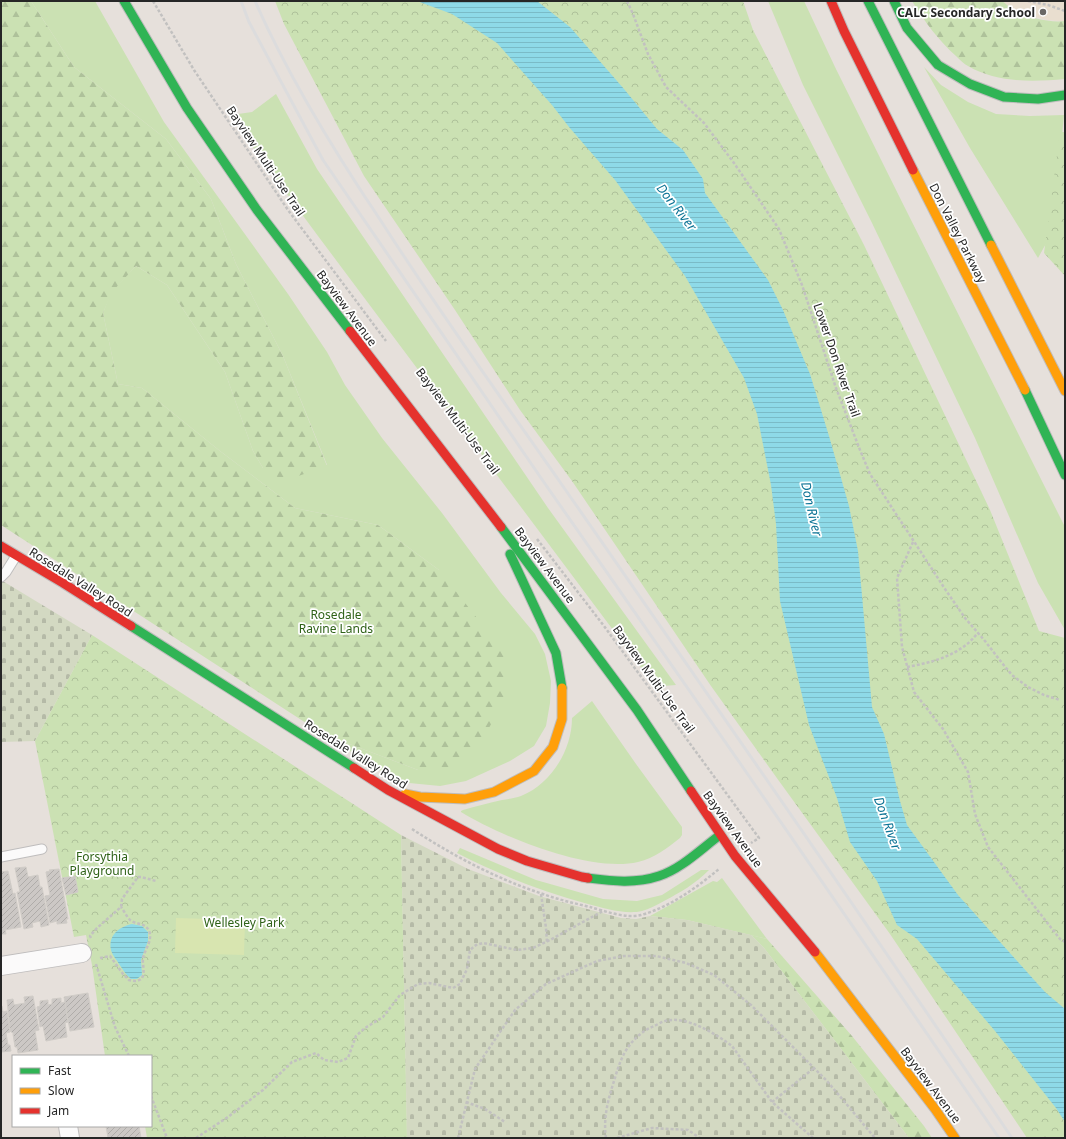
<svg xmlns="http://www.w3.org/2000/svg" width="1066" height="1139" font-family="'Noto Sans',sans-serif">
<style>
.education{fill:#e9decf}
.grass{fill:#cbe1b3}
.forest{fill:url(#forest-firs)}
.cemetery{fill:url(#cemetery-stones)}
.park{fill:url(#park-crowns)}
.pitch{fill:#d8e5b0}
.water{fill:url(#water-rules)}
.building{fill:url(#building-hatch);stroke:#d0ccc7}
.lines{fill:none;stroke-linecap:round;stroke-linejoin:round}
.lane-casing{stroke:#bfbdbd;stroke-width:11}
.street-casing{stroke:#bfbdbd;stroke-width:20}
.fast-casing{stroke:#bfbdbd;stroke-width:11}
.slow-casing{stroke:#bfbdbd;stroke-width:11}
.jam-casing{stroke:#bfbdbd;stroke-width:11}
.path{stroke:#c2c1c0;stroke-width:2.5;stroke-dasharray:3 2;stroke-linecap:butt}
.lane{stroke:#fbfafa;stroke-width:9}
.street{stroke:#fbfafa;stroke-width:18}
.fast{stroke:#30b455;stroke-width:9}
.slow{stroke:#ff9f0a;stroke-width:9}
.jam{stroke:#e5322d;stroke-width:9}
.rail{stroke:#dcdcdd;stroke-width:3}
.poi-dot{fill:#696765;stroke:#fff;stroke-width:1.5}
.labels{text-anchor:middle;dominant-baseline:central;stroke-width:3.5;stroke-linejoin:round;paint-order:stroke}
.poi-label{font-size:12px;font-weight:bold;fill:#262626;stroke:#fff;text-anchor:end}
.street-label{font-size:12px;fill:#262626;stroke:#fff}
.park-label{font-size:12px;fill:#2f6218;stroke:#fff}
.water-label{font-size:13px;font-style:italic;fill:#0c7395;stroke:#fff}
</style>
<defs>
<pattern id="forest-firs" width="22" height="20" patternUnits="userSpaceOnUse"><rect width="22" height="20" fill="#cbe1b3"/><path d="M5 1l3.5 6h-7zM16 11l3.5 6h-7z" fill="#aec19a"/></pattern>
<pattern id="cemetery-stones" width="16" height="16" patternUnits="userSpaceOnUse"><rect width="16" height="16" fill="#d3d9c2"/><path d="M2 7V4a2 2 0 0 1 4 0v3zM10 15v-3a2 2 0 0 1 4 0v3z" fill="#b5baa7"/></pattern>
<pattern id="park-crowns" width="20" height="18" patternUnits="userSpaceOnUse"><rect width="20" height="18" fill="#cbe1b3"/><path d="M2 6a3 3 0 1 1 6 0M12 15a3 3 0 1 1 6 0" fill="none" stroke="#aec19a"/></pattern>
<pattern id="water-rules" width="6" height="5" patternUnits="userSpaceOnUse"><rect width="6" height="5" fill="#8edae8"/><path d="M0 2.5h6" fill="none" stroke="#7abbc7"/></pattern>
<pattern id="building-hatch" width="6" height="6" patternUnits="userSpaceOnUse"><rect width="6" height="6" fill="#ccc8c5"/><path d="M-1 1l2-2M0 6l6-6M5 7l2-2" fill="none" stroke="#afaca9"/></pattern>
</defs>
<rect width="100%" height="100%" fill="#e6e0db"/>
<!-- education -->
<polygon class="education" points="1002,1 1065,1 1065,21 1059,21 1048,20 1029,16 1012,9"/>
<!-- grass -->
<g class="grass">
<polygon points="31,1 95,1 164,122 288,294 327,352 345,385 382,438 442,513 501,593 535,634 545,654 551,681 550,703 546,726 534,746 510,761 466,781 440,786 399,782 323,734 418,770 439,570 378,525 295,508 220,451 142,388 118,384 103,313 111,292 136,266 167,285 225,372 253,451 263,468 327,465 283,356 236,264 211,199 166,139 74,67"/>
<polygon points="768,1 804,1 835,67 902,202 1065,527 1065,630 1038,583 975,438 872,223 803,85"/>
<polygon points="924,67 941,85 968,102 996,114 1030,116 1064,115 1053,231 1038,258 970,148"/>
<polygon points="276,94 317,169 548,508 676,685 663,686 658,690 318,236 259,156 231,115 252,112"/>
<path d="M 592,701 L 636,764 L 682,827 L 682,835 L 680,838 C 667,848 655,858 638,862 C 590,873 502,837 461,812 L 461,811 L 463,810 C 476,806 489,803 502,800 C 508,799 515,798 521,796 C 551,784 572,750 572,718 Z"/>
<path d="M 460,848 L 536,880 L 603,899 L 637,901 L 662,895 L 701,870 L 709,870 C 695,884 681,892 664,901 C 657,905 649,909 642,911 C 626,915 603,908 588,904 C 541,891 500,875 457,853 Z"/>
<polygon points="722,878 767,939 687,920 650,916 713,881 717,882"/>
</g>
<!-- forest -->
<g class="forest">
<polygon points="1,1 31,1 74,67 166,139 211,199 236,264 283,356 327,466 284,481 263,468 253,451 225,372 167,285 136,266 112,292 103,313 118,384 142,388 220,451 295,508 378,525 439,570 507,656 507,696 477,749 451,772 418,770 323,734 1,525"/>
<path d="M 912,1 L 1002,1 C 1005,3 1009,7 1012,9 C 1027,17 1048,23 1065,21 L 1065,79 C 1033,82 997,83 968,66 C 964,64 960,60 956,56 C 938,40 925,22 912,1 Z"/>
<polygon points="751,935 767,939 852,1036 924,1126 932,1138 909,1138 764,948"/>
</g>
<!-- cemetery -->
<g class="cemetery">
<polygon points="1,580 92,635 35,741 1,742"/>
<polygon points="401,835 468,869 539,896 621,918 636,919 650,916 687,920 751,935 764,948 909,1138 407,1138"/>
</g>
<!-- park -->
<g class="park">
<polygon points="275,1 743,1 753,30 864,245 990,510 1039,631 1065,638 1065,1138 1027,1138 890,934 779,781 711,686 572,481 520,410 455,310 364,176 284,24"/>
<polygon points="1060,132 1065,132 1065,276 1044,253"/>
<polygon points="92,635 401,835 407,1138 147,1138 145,1126 151,1126 151,1056 105,1056 92,965 86,935 74,937 35,741"/>
</g>
<!-- pitch -->
<polygon class="pitch" points="176,918 245,920 244,955 175,953"/>
<!-- water -->
<g class="water">
<polygon points="417,1 537,1 570,27 624,89 657,129 683,150 703,179 705,193 768,280 783,310 810,374 829,436 849,506 858,551 872,707 884,734 900,801 907,825 958,895 1045,992 1065,1009 1065,1122 1056,1108 995,1031 917,939 897,925 877,881 850,842 837,798 809,725 780,601 776,524 771,485 757,414 744,378 685,276 615,180 569,127 552,105 497,43 452,14"/>
<path d="M 132,924 L 142,926 L 148,932 L 148,941 L 141,960 L 142,975 L 137,979 L 131,979 C 126,975 123,970 119,964 C 117,960 112,955 111,950 C 108,935 119,927 132,924 Z"/>
</g>
<!-- building -->
<g class="building">
<polygon points="26,867 28,877 38,875 40,887 42,887 49,925 41,927 40,921 32,923 33,927 24,929 17,892 20,892 15,868"/>
<polygon points="59,869 68,919 66,919 67,923 57,924 57,921 50,923 45,896 50,895 46,872 50,871 49,870"/>
<polygon points="8,871 13,894 15,893 21,927 5,930 6,934 1,934 1,872"/>
<polygon points="75,876 78,892 66,895 62,878"/>
<polygon points="88,993 94,1027 70,1031 64,997"/>
<polygon points="33,996 39,1030 35,1031 38,1050 18,1053 17,1047 15,1047 13,1034 14,1034 10,1031 7,1000 13,999 14,1005 25,1003 24,997"/>
<polygon points="61,998 61,1003 65,1002 68,1022 65,1023 67,1037 46,1041 43,1026 40,1027 37,1007 40,1006 40,1001 48,1000 48,1005 52,1004 52,999"/>
<polygon points="2,1006 3,1012 7,1011 10,1032 6,1033 8,1045 10,1045 11,1051 1,1052 1,1007"/>
<polygon points="106,1126 139,1126 141,1138 108,1138"/>
</g>
<g class="lines">
<!-- lane casing -->
<g class="lane-casing">
<g id="lane">
<polyline points="1,577 6,572 16,556"/>
<polyline points="1,857 42,849"/>
</g>
</g>
<!-- street casing -->
<g class="street-casing">
<g id="street">
<polyline points="1,966 82,953"/>
<polyline points="68,1126 70,1138"/>
</g>
</g>
<!-- fast casing -->
<g class="fast-casing">
<g id="fast">
<polyline points="124,1 187,108 257,210 350,331"/>
<polyline points="868,1 991,245"/>
<polyline points="894,1 907,28 938,65 970,84 1004,97 1038,99 1065,95"/>
<polyline points="1025,390 1065,475"/>
<polyline points="501,527 637,710 691,791"/>
<polyline points="510,554 556,653 562,688"/>
<polyline points="131,626 354,768"/>
<path d="M 588,878 C 612,881 635,884 659,876 C 681,869 701,849 720,835"/>
</g>
</g>
<!-- slow casing -->
<g class="slow-casing">
<g id="slow">
<polyline points="913,170 1025,390"/>
<polyline points="991,245 1065,391"/>
<polyline points="405,794 420,797 465,799 494,792 534,771 553,747 562,719 562,688"/>
<polyline points="815,952 935,1109 955,1138"/>
</g>
</g>
<!-- jam casing -->
<g class="jam-casing">
<g id="jam">
<polyline points="831,1 844,31 913,170"/>
<polyline points="350,331 501,527"/>
<polyline points="1,546 63,583 131,626"/>
<polyline points="354,768 388,790 498,849 527,861 582,877 588,878"/>
<polyline points="691,791 735,856 815,952"/>
</g>
</g>
<!-- path -->
<g class="path">
<polyline points="153,1 194,70 288,210 386,341"/>
<polyline points="627,1 633,14 648,54 666,87 704,123 734,163 779,229 802,285 836,388 860,450 870,474 945,589 965,618 985,641 1002,663 1012,675 1028,687 1044,695 1060,700"/>
<polyline points="1028,1 1048,5 1065,11"/>
<polyline points="537,539 604,626 759,838 751,843"/>
<polyline points="913,542 897,578 902,647 914,692 943,729 968,772 975,814 988,847 1060,939 1065,942"/>
<path d="M 907,667 C 928,663 950,658 967,644 C 971,641 974,637 978,633"/>
<path d="M 412,829 C 452,855 495,878 540,893 C 556,899 573,903 590,907 C 604,911 627,919 641,915 C 670,907 696,888 719,869"/>
<polyline points="541,894 546,928 547,942"/>
<polyline points="91,938 90,936 97,928 121,907 122,899 138,877 141,877 156,881"/>
<path d="M 100,958 L 110,956 L 123,974 L 129,980 C 133,981 137,982 141,979 C 146,974 142,964 143,958 C 145,949 153,940 149,931 C 145,922 136,925 130,920 C 127,917 124,911 121,907"/>
<polyline points="96,964 115,1027 129,1056"/>
<polyline points="151,1096 167,1138"/>
<polyline points="466,1102 485,1109 505,1122"/>
<polyline points="772,1102 814,1068"/>
<polyline points="196,1138 228,1117 263,1090 292,1062 316,1053 324,1060 338,1062 348,1058 356,1036 365,1028 383,1017 400,995 418,984 429,983 453,988 460,984 467,969 470,950 476,945 483,943 517,950 533,948 550,940 603,911"/>
<polyline points="458,1138 475,1069 515,1010 546,984 597,961 624,956 656,956 686,963 714,975 751,1005 827,1081 875,1138"/>
<path d="M 606,1138 C 603,1118 608,1100 614,1081 C 617,1071 620,1061 625,1052 C 632,1040 642,1031 654,1026 C 657,1025 661,1022 665,1021 C 686,1015 716,1034 732,1046 L 772,1102 L 813,1138"/>
<polyline points="617,1138 652,1128 688,1130 700,1138"/>
</g>
<!-- lane -->
<use href="#lane" class="lane"/>
<!-- street -->
<use href="#street" class="street"/>
<!-- fast -->
<use href="#fast" class="fast"/>
<!-- slow -->
<use href="#slow" class="slow"/>
<!-- jam -->
<use href="#jam" class="jam"/>
<!-- rail -->
<g class="rail">
<polyline points="241,1 249,22 323,160 541,478 742,766 999,1138"/>
<path d="M 255,1 C 289,78 334,151 381,221 C 438,310 499,395 560,482 C 712,700 863,918 1012,1138"/>
</g>
</g>
<!-- markers -->
<circle class="poi-dot" cx="1043" cy="12" r="4"/>
<g class="labels">
<!-- poi labels -->
<g class="poi-label">
<text x="1035" y="12">CALC Secondary School</text>
</g>
<!-- street labels -->
<g class="street-label">
<text transform="translate(266 161) rotate(56)">Bayview Multi-Use Trail</text>
<text transform="translate(958 233) rotate(63)">Don Valley Parkway</text>
<text transform="translate(347 308) rotate(53)">Bayview Avenue</text>
<text transform="translate(837 360) rotate(71)">Lower Don River Trail</text>
<text transform="translate(458 421) rotate(53)">Bayview Multi-Use Trail</text>
<text transform="translate(545 565) rotate(53)">Bayview Avenue</text>
<text transform="translate(81 582) rotate(32)">Rosedale Valley Road</text>
<text transform="translate(654 679) rotate(54)">Bayview Multi-Use Trail</text>
<text transform="translate(356 754) rotate(32)">Rosedale Valley Road</text>
<text transform="translate(733 829) rotate(54)">Bayview Avenue</text>
<text transform="translate(931 1085) rotate(53)">Bayview Avenue</text>
</g>
<!-- park labels -->
<g class="park-label">
<text x="336" y="614">Rosedale<tspan x="336" dy="14">Ravine Lands</tspan></text>
<text x="102" y="856">Forsythia<tspan x="102" dy="14">Playground</tspan></text>
<text x="244" y="922">Wellesley Park</text>
</g>
<!-- water labels -->
<g class="water-label">
<text transform="translate(677 207) rotate(52)">Don River</text>
<text transform="translate(812 509) rotate(77)">Don River</text>
<text transform="translate(888 823) rotate(70)">Don River</text>
</g>
</g>
<!-- border -->
<rect width="1066" height="1139" fill="none" stroke="#262626" stroke-width="4"/>
<!-- legend -->
<rect x="12" y="1055" width="140" height="72" fill="#ffffff" stroke="#a8a8a8"/>
<rect x="20" y="1068" width="20" height="6" fill="#30b455" stroke="#a8a8a8"/>
<text x="48" y="1075" font-size="12" fill="#262626">Fast</text>
<rect x="20" y="1088" width="20" height="6" fill="#ff9f0a" stroke="#a8a8a8"/>
<text x="48" y="1095" font-size="12" fill="#262626">Slow</text>
<rect x="20" y="1108" width="20" height="6" fill="#e5322d" stroke="#a8a8a8"/>
<text x="48" y="1115" font-size="12" fill="#262626">Jam</text>
</svg>
